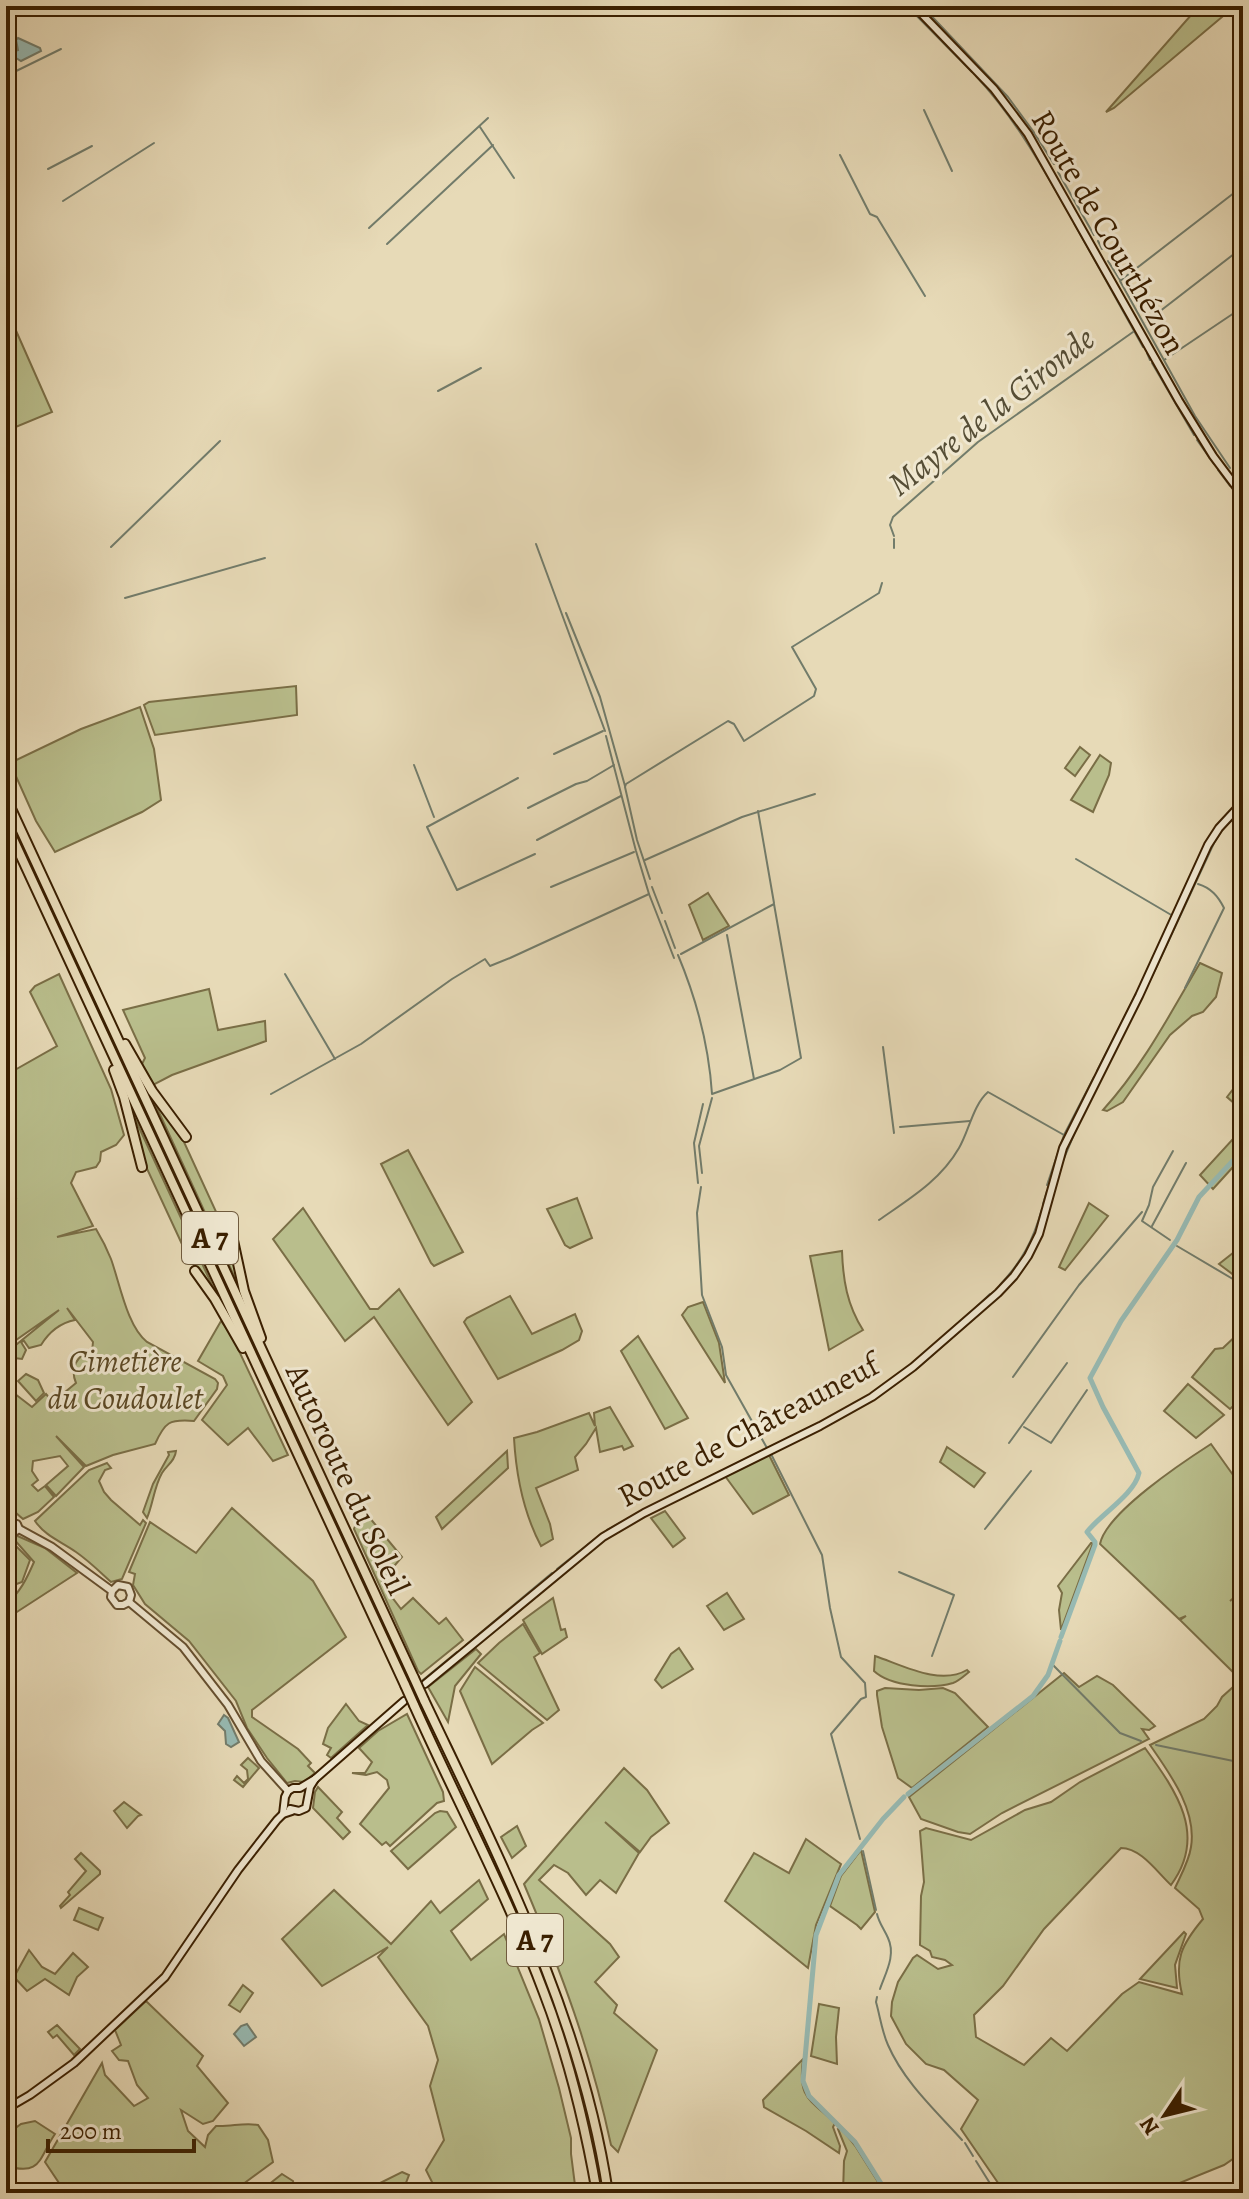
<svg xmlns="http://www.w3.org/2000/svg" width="1249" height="2199" font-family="Alegreya,serif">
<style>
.green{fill:#b9be8c;stroke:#7a6e46;stroke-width:2}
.water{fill:#97bab3;stroke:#727c6b;stroke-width:2}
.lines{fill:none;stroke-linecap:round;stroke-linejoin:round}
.stream{stroke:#727c6b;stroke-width:2}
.canal{stroke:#97bab3;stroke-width:5}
.tertiary-casing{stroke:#654e2e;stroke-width:10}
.secondary-casing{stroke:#3a1f00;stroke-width:10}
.motorway-casing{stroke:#3a1f00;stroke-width:12}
.tertiary{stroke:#efe7d0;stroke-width:6}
.secondary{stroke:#efe7d0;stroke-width:6}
.motorway{stroke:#e7dab7;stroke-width:8}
.motorway-bridge-casing{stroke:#3a1f00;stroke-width:12;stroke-linecap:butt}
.motorway-bridge{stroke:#e7dab7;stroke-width:8}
.labels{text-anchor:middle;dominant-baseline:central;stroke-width:6;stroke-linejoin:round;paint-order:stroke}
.shield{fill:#efe7d0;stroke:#705b3e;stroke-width:2}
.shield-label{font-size:30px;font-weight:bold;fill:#3a1f00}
.street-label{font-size:32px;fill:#3a1f00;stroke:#efe7d0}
.park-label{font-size:32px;font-style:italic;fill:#5a4723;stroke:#efe7d0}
.water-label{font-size:34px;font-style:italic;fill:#564e36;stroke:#efe7d0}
</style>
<rect width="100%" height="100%" fill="#e7dab7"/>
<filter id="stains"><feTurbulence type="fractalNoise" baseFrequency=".0025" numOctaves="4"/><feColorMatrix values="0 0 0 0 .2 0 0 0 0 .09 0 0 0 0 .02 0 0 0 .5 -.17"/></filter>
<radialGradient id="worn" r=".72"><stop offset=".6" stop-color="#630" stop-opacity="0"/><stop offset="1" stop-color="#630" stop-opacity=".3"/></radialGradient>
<!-- green -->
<g class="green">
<polygon points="1199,6 1235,6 1114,108 1106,112"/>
<polygon points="6,308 52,412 6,431"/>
<polygon points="296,686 297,715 155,735 144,705 149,702"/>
<polygon points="140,707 154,749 161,800 142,812 55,852 36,821 10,763 81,729"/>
<polygon points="1080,747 1090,755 1075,776 1065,768"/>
<polygon points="1100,755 1111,763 1109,775 1093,812 1071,800"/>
<polygon points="708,893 729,926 703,940 689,905"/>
<path d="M 1200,963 L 1222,973 L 1216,997 L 1203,1012 L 1192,1016 L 1170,1035 L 1123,1102 L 1107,1111 L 1103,1110 C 1143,1066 1170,1014 1200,963 Z"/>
<path d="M 59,974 L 111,1089 L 124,1135 L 116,1145 L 101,1152 L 100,1161 L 96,1167 L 76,1172 L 71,1183 L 93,1226 L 57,1237 L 96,1229 C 102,1239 107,1249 111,1259 C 120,1284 127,1326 147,1342 L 215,1379 L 218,1383 L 217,1389 L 194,1421 C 169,1419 165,1422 155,1444 L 113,1455 L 86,1466 L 56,1436 L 84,1467 L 56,1496 L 46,1485 L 68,1466 L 60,1456 L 33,1461 L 32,1471 L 38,1480 L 32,1485 L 38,1491 L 45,1486 L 54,1497 L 38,1512 L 23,1519 L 16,1513 L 11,1515 L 6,1513 L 6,1387 L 32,1407 L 46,1394 L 53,1402 L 76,1383 C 70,1369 76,1354 92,1352 L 93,1342 L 67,1308 L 75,1320 C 60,1323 49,1332 41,1345 L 29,1348 L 24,1341 L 21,1342 L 26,1350 L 22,1359 L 6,1357 L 6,1353 L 59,1310 L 6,1347 L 6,1204 L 16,1198 L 15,1196 L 6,1202 L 6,1075 L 57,1046 L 30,992 L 35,986 Z"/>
<polygon points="209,989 218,1030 265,1021 266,1041 172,1075 153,1085 142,1064 145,1058 123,1010"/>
<polygon points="1242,1058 1243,1058 1243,1111 1227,1097 1237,1084"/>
<polygon points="151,1095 184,1142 229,1240 241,1291"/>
<polygon points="130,1108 219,1300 218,1300 187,1255 142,1158"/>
<polygon points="1243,1128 1243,1156 1213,1189 1200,1175"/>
<polygon points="408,1150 463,1252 434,1266 431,1263 381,1164"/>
<polygon points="577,1198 592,1238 570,1248 565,1245 547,1209"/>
<polygon points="1089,1203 1108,1216 1065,1270 1059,1267"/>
<polygon points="303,1208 370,1309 378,1309 399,1289 472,1402 448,1425 374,1317 345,1341 273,1239"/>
<polygon points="1243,1245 1243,1282 1219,1264"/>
<path d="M 842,1251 C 843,1280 847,1305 863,1330 L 829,1350 L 810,1256 Z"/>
<polygon points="510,1296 532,1334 575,1314 582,1331 579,1340 562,1350 498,1379 464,1322 467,1318"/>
<polygon points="703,1302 719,1343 725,1383 682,1315 688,1307"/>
<polygon points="221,1321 232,1336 288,1455 273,1461 248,1428 228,1445 202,1420 227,1385 223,1376 198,1361"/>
<polygon points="1243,1329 1243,1397 1230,1409 1192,1377 1215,1349 1223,1348"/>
<polygon points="638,1336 688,1418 665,1429 621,1351"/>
<polygon points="26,1374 38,1380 44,1393 36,1401 18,1381"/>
<polygon points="1188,1384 1224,1415 1196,1438 1164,1411"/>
<path d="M 610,1407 L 633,1446 L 624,1450 L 622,1446 L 600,1452 L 596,1428 L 586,1444 L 575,1457 L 578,1470 L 536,1488 L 550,1524 L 553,1539 L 541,1546 C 524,1514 516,1474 514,1438 L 537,1432 L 589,1413 L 595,1426 L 594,1413 Z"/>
<path d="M 1211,1444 L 1243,1489 L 1243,1590 L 1230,1601 L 1243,1592 L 1243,1672 L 1238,1677 L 1180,1620 L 1186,1616 L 1179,1619 L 1100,1544 C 1106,1513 1183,1462 1211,1444 Z"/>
<polygon points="947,1447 985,1473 974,1487 940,1462"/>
<path d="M 176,1451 C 175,1461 167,1465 162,1473 C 154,1487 153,1504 147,1518 L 143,1512 L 153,1484 L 169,1455 L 168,1452 Z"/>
<polygon points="507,1451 508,1468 442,1529 436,1517"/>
<polygon points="769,1455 789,1495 753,1514 725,1476"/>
<path d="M 107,1463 L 111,1468 L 105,1470 L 99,1481 L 104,1492 L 111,1500 L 140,1525 L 143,1520 L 146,1523 L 122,1579 L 111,1582 C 100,1572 89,1561 76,1552 C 62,1542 45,1536 35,1521 L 89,1470 Z"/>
<polygon points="232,1508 313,1581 346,1637 252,1710 252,1717 298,1749 311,1763 308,1766 315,1773 304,1782 295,1781 287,1783 267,1758 247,1728 236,1701 189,1641 145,1604 133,1585 135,1574 129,1572 150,1522 196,1553"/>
<polygon points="665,1511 685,1538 673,1547 651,1518"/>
<polygon points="369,1517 402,1557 382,1580 382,1584 401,1609 413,1598 439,1624 446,1618 463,1640 421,1674 418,1671 354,1529 357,1521"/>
<path d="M 13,1534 L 45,1548 L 77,1573 L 6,1619 L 6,1604 C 20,1593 27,1578 34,1562 L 12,1537 Z"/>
<polygon points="6,1538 10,1540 30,1560 22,1582 6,1588"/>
<polygon points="1091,1543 1093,1543 1061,1630 1059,1610 1062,1593 1058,1586"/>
<polygon points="727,1593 744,1619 724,1630 707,1606"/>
<polygon points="553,1598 561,1630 565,1629 567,1637 542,1654 523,1620"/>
<polygon points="523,1624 540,1653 534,1657 559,1710 547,1720 478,1663 499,1643"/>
<polygon points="679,1648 693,1669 662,1688 655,1680 671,1654"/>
<polygon points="476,1649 481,1654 455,1686 448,1722 428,1687"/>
<path d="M 875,1656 C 902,1665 940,1686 967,1670 L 969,1672 C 964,1676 959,1681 953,1683 C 932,1689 891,1687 874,1671 Z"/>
<polygon points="475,1667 543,1723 532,1730 492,1764 460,1691"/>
<polygon points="1064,1673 1079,1687 1097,1676 1113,1685 1155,1726 1149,1730 1142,1729 1149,1739 1002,1813 970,1834 958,1832 921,1819 909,1797"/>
<path d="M 1243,1678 L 1243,2152 L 1224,2165 L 1177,2184 L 1181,2193 L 1005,2193 L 961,2129 L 978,2100 L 944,2070 L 926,2064 L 906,2044 L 891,2016 L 892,2002 L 898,1982 L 913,1958 L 917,1955 L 938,1969 L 952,1965 L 945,1960 L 932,1957 L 930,1951 L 920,1945 L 921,1896 L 924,1882 L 920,1831 L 926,1828 L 971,1840 L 1025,1810 L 1051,1802 L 1080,1782 L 1145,1748 C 1176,1791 1208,1835 1171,1885 C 1157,1872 1141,1848 1121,1848 L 1044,1929 L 1003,1986 L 974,2015 L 976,2037 L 1024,2065 L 1051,2038 L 1067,2051 L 1122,1994 L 1139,1982 L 1182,1994 C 1174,1960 1181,1945 1203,1919 L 1199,1909 L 1175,1888 C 1181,1875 1189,1861 1191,1847 C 1197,1810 1170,1774 1150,1745 L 1204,1719 L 1217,1706 L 1222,1697 Z"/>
<polygon points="885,1688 919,1690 943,1688 955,1693 988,1727 912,1788 898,1778 882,1727 877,1695 877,1691"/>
<polygon points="346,1704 359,1721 368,1725 331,1758 327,1755 331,1748 323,1744 328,1728"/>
<polygon points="407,1714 443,1792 444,1801 437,1803 390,1846 386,1842 382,1845 360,1824 389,1788 387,1780 377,1772 366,1775 352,1773 365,1773 372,1762 359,1748 378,1731"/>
<polygon points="248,1758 259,1768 243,1787 234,1780 237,1776 244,1783 248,1779 247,1770 241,1765"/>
<path d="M 624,1768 L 647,1790 L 669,1823 L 651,1837 L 640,1852 L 605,1822 L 639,1853 L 616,1893 L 600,1880 L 586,1895 L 568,1873 L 554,1865 L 539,1880 L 610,1944 L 619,1957 L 595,1982 L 617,2005 L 614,2013 L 657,2050 L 618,2152 L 611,2145 C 591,2051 561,1971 524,1884 Z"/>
<polygon points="318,1787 342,1812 337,1818 350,1832 343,1839 313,1808 315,1792"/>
<polygon points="124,1802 141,1815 138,1816 127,1828 114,1811"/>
<polygon points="440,1811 447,1812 456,1827 408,1869 391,1851 435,1813"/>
<polygon points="517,1826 526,1846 512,1858 501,1837"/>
<polygon points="806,1839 841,1864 816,1925 808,1968 725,1901 754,1853 789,1873"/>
<polygon points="861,1850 875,1912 861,1929 857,1925 830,1906 841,1876"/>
<polygon points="81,1853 100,1871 100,1874 61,1908 60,1906 70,1895 68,1892 86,1871 75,1859"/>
<polygon points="479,1880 488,1899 451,1931 471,1960 504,1934 539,2019 559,2088 571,2138 571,2154 576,2193 428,2193 434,2186 426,2170 444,2140 430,2086 438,2060 428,2026 378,1957 388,1947 322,1986 282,1939 334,1890 391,1944 431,1901 440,1913"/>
<polygon points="79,1908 103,1918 98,1930 74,1920"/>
<polygon points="1184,1932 1186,1934 1175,1965 1177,1988 1140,1979"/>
<polygon points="29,1950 42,1967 55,1974 73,1953 88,1967 77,1977 69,1995 45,1979 27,1991 14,1977"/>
<polygon points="243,1985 253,1993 240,2012 229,2005"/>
<path d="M 146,2001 L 203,2056 L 197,2066 L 228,2103 L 213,2121 L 203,2124 L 181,2110 L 188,2131 L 205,2147 L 208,2135 L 216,2126 C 231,2127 244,2122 258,2125 L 268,2140 L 273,2162 L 235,2190 L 236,2193 L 51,2193 L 59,2183 L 45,2162 L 102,2063 L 105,2075 L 134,2106 L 148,2098 L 137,2085 L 128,2061 L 119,2060 L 112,2051 L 121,2045 L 115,2030 Z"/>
<polygon points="819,2004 839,2008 836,2037 837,2064 811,2056"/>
<polygon points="57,2025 80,2049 74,2055 57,2035 53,2038 48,2032"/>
<path d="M 803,2059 C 798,2098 808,2098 835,2123 L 833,2127 L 840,2146 L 839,2153 L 806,2131 L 764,2107 L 763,2100 Z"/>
<path d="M 35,2121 L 55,2134 C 38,2159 42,2176 6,2166 L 6,2135 L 21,2124 Z"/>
<polygon points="841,2128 856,2147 885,2193 843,2193 844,2161 847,2151 838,2129"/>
<polygon points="402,2172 409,2175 402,2193 360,2193"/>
<polygon points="282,2174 293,2181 295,2193 258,2193"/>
</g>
<!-- water -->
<g class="water">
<polygon points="18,38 40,48 41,51 21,61 16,58 15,51 18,50 16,40"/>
<polygon points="224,1715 228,1718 239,1742 231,1747 226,1744 225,1731 218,1724"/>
<polygon points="247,2024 256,2037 244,2046 234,2034 241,2026"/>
</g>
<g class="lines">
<!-- stream -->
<g class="stream">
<polyline points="907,6 972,72"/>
<polyline points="922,6 1008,97 1033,131 1054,164"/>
<polyline points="6,76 61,49"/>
<path d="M 976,76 C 1016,119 1043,168 1072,219"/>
<polyline points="924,110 952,171"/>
<polyline points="480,127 514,178"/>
<polyline points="840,155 870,214 877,217 925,296"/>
<polyline points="48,169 92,146"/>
<polyline points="1058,172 1094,235"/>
<polyline points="63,201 154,143"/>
<polyline points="1074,223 1143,347"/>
<polyline points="369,228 488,118"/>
<polyline points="1098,241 1102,249"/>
<polyline points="387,244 493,145"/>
<polyline points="1108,261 1120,280"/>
<polyline points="1146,322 1243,247"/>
<polyline points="1147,353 1150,360"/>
<polyline points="1164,360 1243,307"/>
<polyline points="1152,363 1194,435"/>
<polyline points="438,391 481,368"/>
<polyline points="1197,440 1214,464"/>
<polyline points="1230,468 1195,416 1120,281 1243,186"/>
<polyline points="1218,470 1230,486"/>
<polyline points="1233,490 1243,503"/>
<polyline points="894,536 890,525 893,517 978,442 1133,332"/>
<polyline points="536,544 605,731"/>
<polyline points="111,547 220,441"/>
<polyline points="894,548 894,539"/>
<polyline points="125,598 265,558"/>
<polyline points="566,613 600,697 625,786"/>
<polyline points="606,736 636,851 649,894 674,958"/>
<polyline points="554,754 603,731"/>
<polyline points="414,765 434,817"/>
<polyline points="518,778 427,827 457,890 535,854"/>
<polyline points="528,808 576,784 587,781 614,765"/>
<polyline points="758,811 774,903"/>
<polyline points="537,840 621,796"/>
<polyline points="1207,841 1217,826"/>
<polyline points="1076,859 1173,916"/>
<polyline points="645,860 742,817 815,794"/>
<polyline points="650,879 637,840 625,787 626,784 728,721 734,724 744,741 814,696 816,689 792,647 879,593 882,583"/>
<polyline points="551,887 634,852"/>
<polyline points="652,887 662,913"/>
<polyline points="665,921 675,948"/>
<polyline points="727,935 754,1079"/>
<path d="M 678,955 C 696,998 709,1048 712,1094 L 780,1070 L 801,1058 L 774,904 L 681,954"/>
<polyline points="285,974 335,1059"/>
<path d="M 1185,988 L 1224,908 C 1218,896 1211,888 1198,884"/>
<polyline points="883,1047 894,1133"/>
<polyline points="1116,1049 1156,968 1214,843 1223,829 1243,808"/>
<polyline points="1097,1071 1137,992"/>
<polyline points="271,1094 361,1044 452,979 485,959 490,966 510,958 649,894"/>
<polyline points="900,1127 970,1121"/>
<polyline points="1062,1163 1077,1127"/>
<polyline points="702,1173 699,1146 712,1098"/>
<polyline points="698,1183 694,1143 703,1104"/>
<polyline points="1047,1185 1064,1135 1094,1077"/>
<polyline points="701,1187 697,1213 702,1295 722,1347 726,1375 767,1448"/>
<polyline points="1043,1204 1047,1191"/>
<path d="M 879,1220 C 909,1199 940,1181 959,1148 C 969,1131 973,1105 988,1092 L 1064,1135"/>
<polyline points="1152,1226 1186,1163"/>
<polyline points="1170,1240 1142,1221 1149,1205 1153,1187 1173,1151"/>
<polyline points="1177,1246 1243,1285"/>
<path d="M 1000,1285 C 1022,1261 1033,1241 1042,1209"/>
<polyline points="962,1321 990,1294"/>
<polyline points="1013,1377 1079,1285 1142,1212"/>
<polyline points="875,1399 919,1367 979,1314"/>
<polyline points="1233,1409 1243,1401"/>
<polyline points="826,1426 869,1402"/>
<polyline points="1024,1427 1051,1443 1087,1390"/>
<polyline points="1009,1443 1067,1363"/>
<polyline points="771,1454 822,1555 830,1608 841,1657 865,1683 866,1697 861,1699 831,1734 860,1839"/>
<polyline points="679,1492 814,1425"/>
<polyline points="985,1529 1031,1471"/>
<polyline points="607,1530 637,1514"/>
<polyline points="598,1545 609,1537"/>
<polyline points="557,1569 601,1534"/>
<polyline points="899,1572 954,1595 932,1656"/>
<polyline points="466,1645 552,1573"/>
<polyline points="1052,1664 1120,1733 1141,1741"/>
<polyline points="438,1678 566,1572"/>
<polyline points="423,1680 457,1652"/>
<polyline points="1156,1745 1243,1763"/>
<polyline points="863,1851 876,1910"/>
<path d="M 877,1914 C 879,1923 884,1929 888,1938 C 896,1955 886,1972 880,1989"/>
<path d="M 877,1997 L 876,2002 C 880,2016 882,2032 888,2045 C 904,2082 936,2111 962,2140"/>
<polyline points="965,2143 973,2156"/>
<polyline points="976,2161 996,2193"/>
</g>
<!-- canal -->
<g class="canal">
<path d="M 1061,1637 L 1095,1545 L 1095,1542 L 1087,1532 C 1101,1514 1134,1495 1139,1473 L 1103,1407 L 1090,1378 L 1121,1321 L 1177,1240 L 1199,1197 L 1243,1150"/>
<polyline points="908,1794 1033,1696 1048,1675 1060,1641"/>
<polyline points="887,2193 855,2142 809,2096 803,2081 816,1935 839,1875 883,1819 904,1797"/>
</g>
<!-- tertiary casing -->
<g class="tertiary-casing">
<g id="tertiary">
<polyline points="6,1523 17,1524 19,1529"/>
<polyline points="6,1527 16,1531 19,1529 52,1547 112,1591 111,1597 117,1605 123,1605 129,1602"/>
<polyline points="112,1591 118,1585 128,1587 131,1595 129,1602"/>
<polyline points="129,1602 183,1647 228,1705 261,1761 288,1791"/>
</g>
</g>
<!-- secondary casing -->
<g class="secondary-casing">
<g id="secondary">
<polyline points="914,6 994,89 1028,134 1179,401 1213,456 1243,496"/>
<polyline points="425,1684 603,1537 644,1513 820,1426 872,1397 913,1367 998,1293 1014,1276 1028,1256 1039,1234 1063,1148 1139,996 1208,845 1219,828 1243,802"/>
<polyline points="290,1809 299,1811 306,1808 310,1787 315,1779"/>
<polyline points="283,1814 285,1797 288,1791 293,1788 300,1788 315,1779 404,1701"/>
<polyline points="6,2109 30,2095 74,2063 165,1977 238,1870 277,1820 283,1814 292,1811"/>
</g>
</g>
<!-- motorway casing -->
<g class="motorway-casing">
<g id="motorway">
<polyline points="6,798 414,1678"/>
<polyline points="6,824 405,1685"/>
<polyline points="125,1044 152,1091 186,1137"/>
<polyline points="114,1070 124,1097 142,1167"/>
<polyline points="231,1231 244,1291 261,1338"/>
<polyline points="195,1271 215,1299 243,1348"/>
<path d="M 424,1700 C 499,1858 582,2018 608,2193"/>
<path d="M 414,1705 C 457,1801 507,1894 544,1993 C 569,2058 585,2125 597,2193"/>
</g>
</g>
<!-- tertiary -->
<use href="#tertiary" class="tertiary"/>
<!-- secondary -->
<use href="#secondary" class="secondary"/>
<!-- motorway -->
<use href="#motorway" class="motorway"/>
<!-- motorway-bridge casing -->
<g class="motorway-bridge-casing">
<g id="motorway-bridge">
<polyline points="414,1678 424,1700"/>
<polyline points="405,1685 414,1705"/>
</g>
</g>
<!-- motorway-bridge -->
<use href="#motorway-bridge" class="motorway-bridge"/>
</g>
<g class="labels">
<!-- shield labels -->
<g class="shield">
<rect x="182" y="1212" width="56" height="52" rx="6"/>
<rect x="507" y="1914" width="56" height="52" rx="6"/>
</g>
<g class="shield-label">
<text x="210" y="1238">A 7</text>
<text x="535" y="1940">A 7</text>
</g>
<!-- street labels -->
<g class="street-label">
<text transform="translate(1109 232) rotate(60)">Route de Courthézon</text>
<text transform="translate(748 1430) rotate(-28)">Route de Châteauneuf</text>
<text transform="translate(348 1479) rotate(65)">Autoroute du Soleil</text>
</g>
<!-- park labels -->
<g class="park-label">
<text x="125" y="1361">Cimetière<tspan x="125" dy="37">du Coudoulet</tspan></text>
</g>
<!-- water labels -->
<g class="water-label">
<text transform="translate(991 411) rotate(-38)">Mayre de la Gironde</text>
</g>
</g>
<!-- margin -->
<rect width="1249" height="2199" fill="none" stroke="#e7dab7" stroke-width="32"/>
<rect x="8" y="8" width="1233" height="2183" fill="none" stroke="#3a1f00" stroke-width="4"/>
<rect x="16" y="16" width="1217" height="2167" fill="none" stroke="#3a1f00" stroke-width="2"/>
<!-- north arrow -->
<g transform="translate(1165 2115) rotate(235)" stroke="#efe7d0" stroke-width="6" paint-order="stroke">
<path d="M0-6L14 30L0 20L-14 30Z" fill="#3a1f00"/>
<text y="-12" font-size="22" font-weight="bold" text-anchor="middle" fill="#3a1f00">N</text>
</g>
<!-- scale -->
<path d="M48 2139v12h146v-12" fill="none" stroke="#3a1f00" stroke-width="4"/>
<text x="60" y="2139" font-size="24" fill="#3a1f00" stroke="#efe7d0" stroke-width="6" paint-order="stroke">200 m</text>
<rect width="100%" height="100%" filter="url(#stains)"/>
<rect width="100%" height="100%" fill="url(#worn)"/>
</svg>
